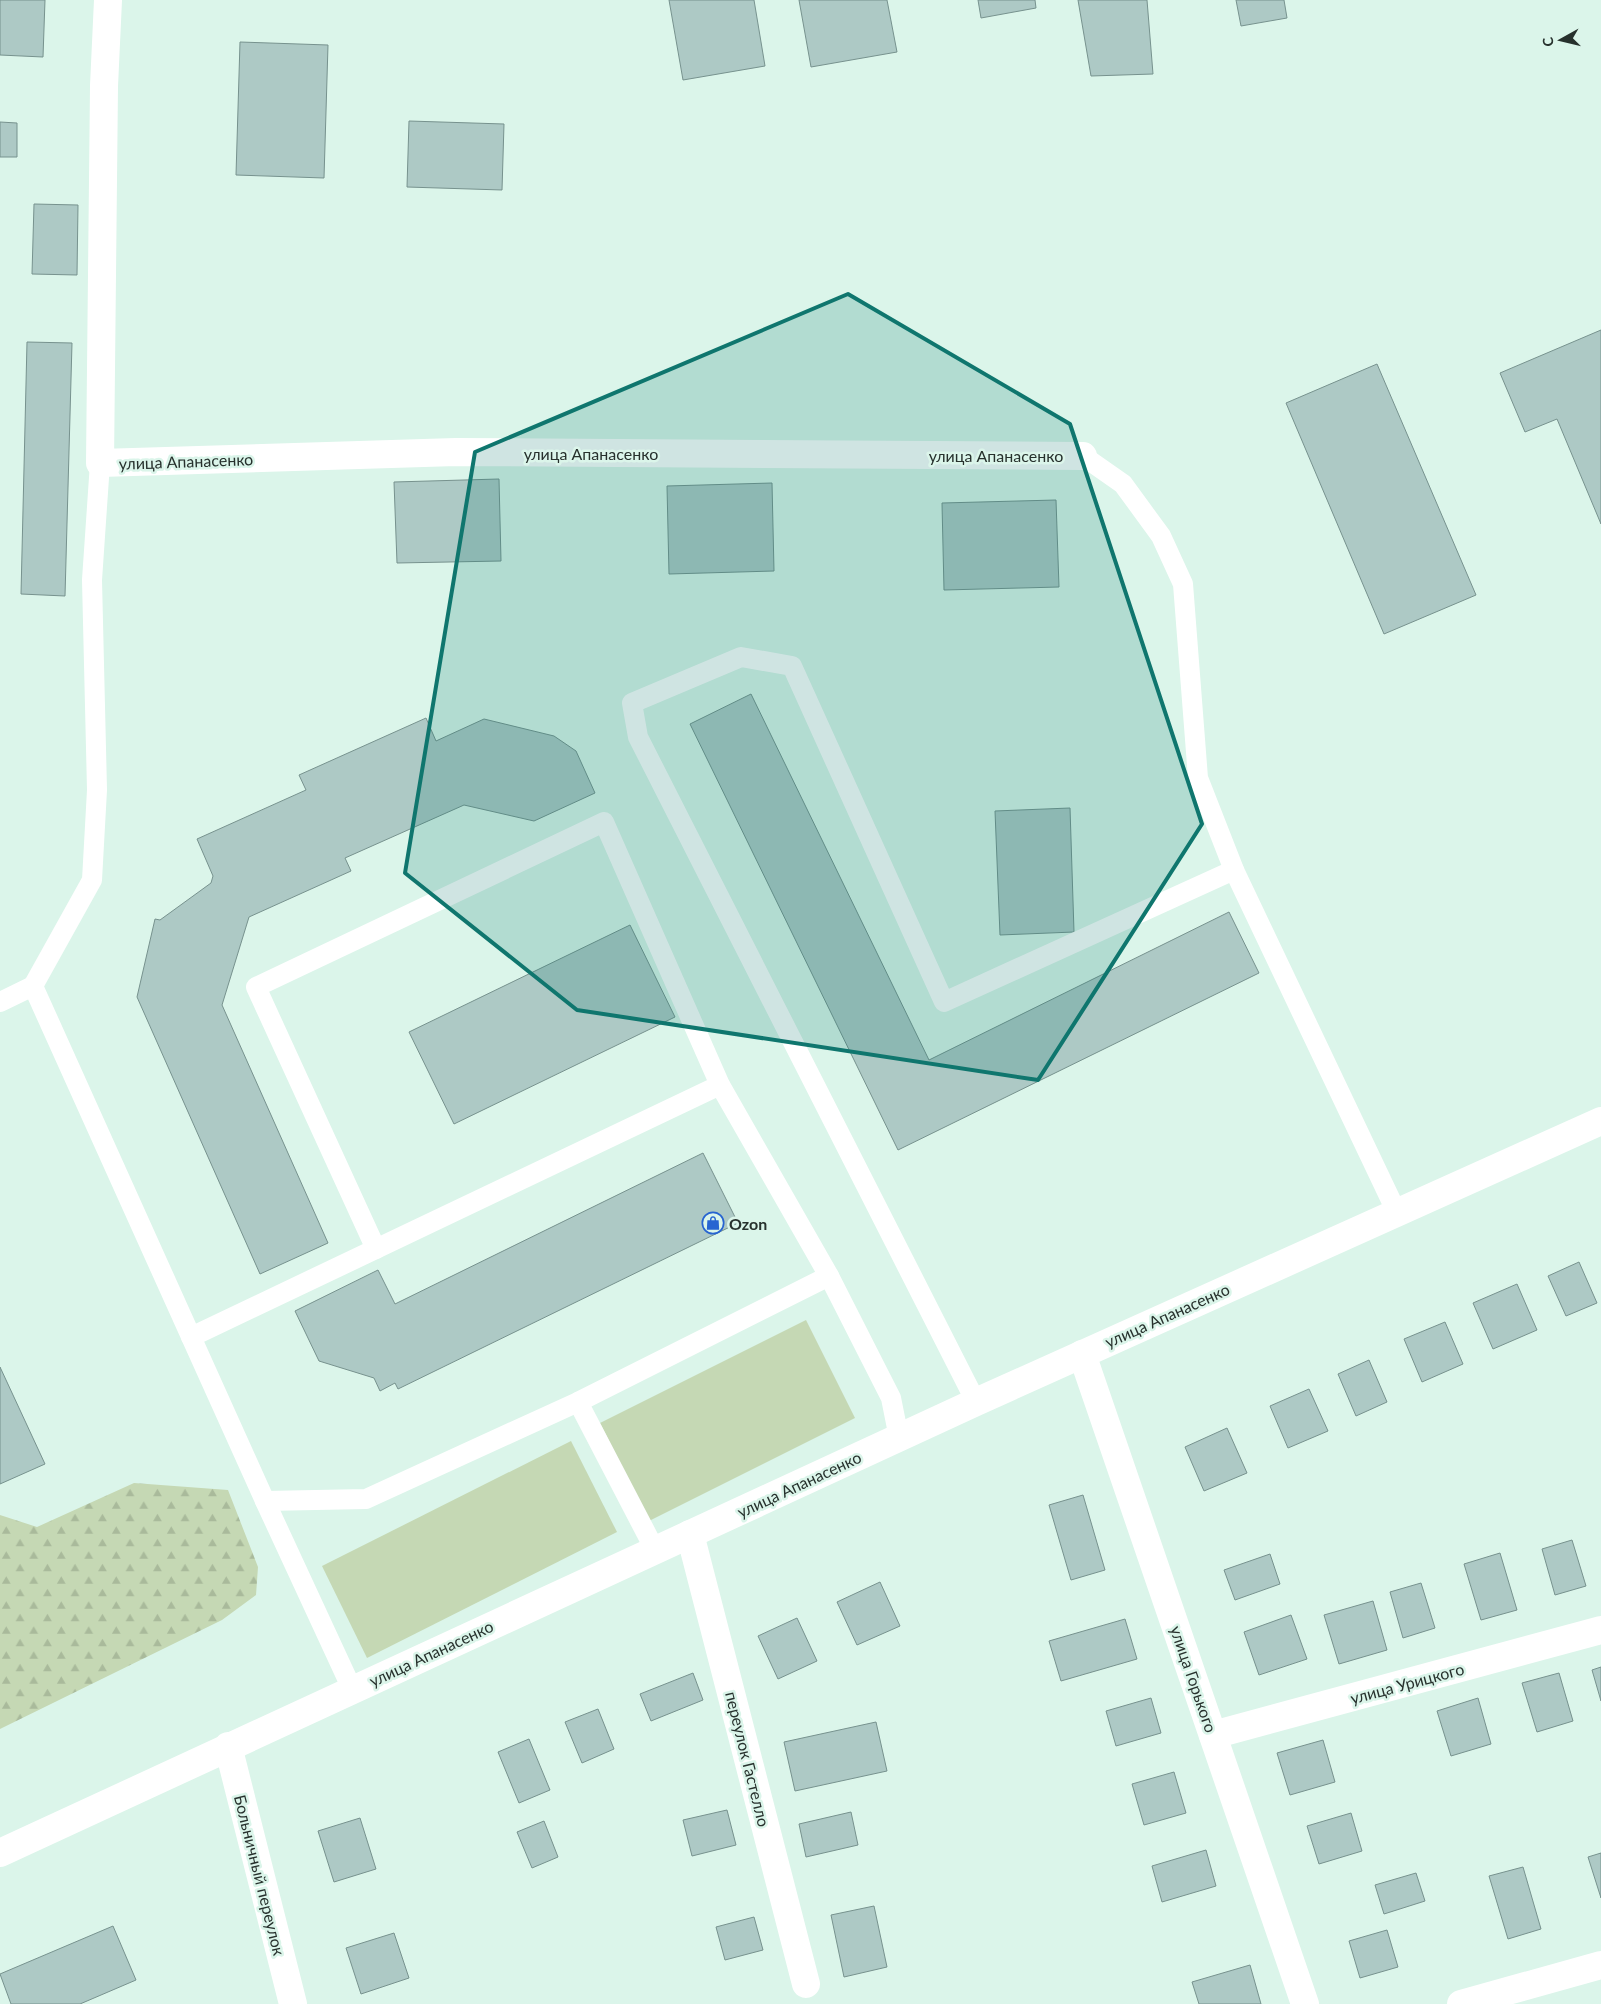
<svg xmlns="http://www.w3.org/2000/svg" width="1601" height="2004" font-family="Lato,sans-serif">
<style>
.grass{fill:#c5d8b4}
.forest{fill:url(#forest-firs)}
.building{fill:#adc9c5;stroke:#77928e}
.lines{fill:none;stroke-linecap:round;stroke-linejoin:round}
.lane{stroke:#fff;stroke-width:20}
.street{stroke:#fff;stroke-width:28}
.secondary{stroke:#fff;stroke-width:28}
.marked{fill:#0f766e;fill-opacity:0.2;stroke:#0f766e;stroke-width:4;stroke-linejoin:round}
.labels{text-anchor:middle;dominant-baseline:central;stroke-width:5;stroke-linejoin:round;paint-order:stroke}
.street-label{font-size:16px;fill:#27312d;stroke:#dbf5ea}
.poi-label{font-size:16px;font-weight:bold;fill:#27312d;stroke:#dbf5ea;text-anchor:start}
</style>
<defs>
<pattern id="forest-firs" width="22" height="20" patternUnits="userSpaceOnUse" patternTransform="scale(1.25)"><rect width="22" height="20" fill="#c5d8b4"/><path d="M5 1l3.5 6h-7zM16 11l3.5 6h-7z" fill="#a9ba9b"/></pattern>
</defs>
<rect width="100%" height="100%" fill="#dbf5ea"/>
<!-- grass -->
<g class="grass">
<polygon points="806,1320 855,1418 649,1521 600,1423"/>
<polygon points="571,1441 617,1532 367,1658 322,1566"/>
</g>
<!-- forest -->
<polygon class="forest" points="134,1483 228,1490 258,1567 256,1595 222,1620 0,1729 0,1515 37,1527"/>
<!-- building -->
<g class="building">
<polygon points="0,0 45,0 43,57 0,55"/>
<polygon points="669,0 754,0 765,66 683,80"/>
<polygon points="799,0 887,0 897,52 811,67"/>
<polygon points="978,0 1035,0 1036,8 981,18"/>
<polygon points="1078,0 1147,0 1153,74 1091,76"/>
<polygon points="1236,0 1284,0 1287,18 1241,26"/>
<polygon points="240,42 328,45 324,178 236,175"/>
<polygon points="409,121 504,124 502,190 407,187"/>
<polygon points="0,122 17,123 17,157 0,157"/>
<polygon points="34,204 78,205 77,275 32,274"/>
<polygon points="1601,330 1601,524 1557,419 1525,432 1500,373"/>
<polygon points="27,342 72,343 65,596 21,594"/>
<polygon points="1377,364 1476,595 1384,634 1286,403"/>
<polygon points="499,479 501,561 397,563 394,482"/>
<polygon points="772,483 774,571 669,574 667,486"/>
<polygon points="1056,500 1059,587 944,590 942,503"/>
<polygon points="751,694 929,1060 1229,912 1259,973 898,1150 690,724"/>
<polygon points="426,718 436,741 484,719 554,736 576,751 595,793 534,821 464,805 345,858 351,871 249,917 222,1005 328,1243 260,1274 137,997 155,919 160,920 211,883 213,876 197,839 306,790 299,775"/>
<polygon points="1070,808 1074,932 1000,935 995,811"/>
<polygon points="630,925 675,1017 454,1124 409,1032"/>
<polygon points="703,1153 738,1223 398,1389 395,1383 380,1391 374,1378 319,1361 295,1311 378,1270 395,1304"/>
<polygon points="1579,1262 1597,1303 1566,1316 1548,1276"/>
<polygon points="1517,1284 1537,1330 1493,1349 1473,1303"/>
<polygon points="1445,1322 1463,1364 1422,1382 1404,1339"/>
<polygon points="1369,1360 1387,1402 1356,1416 1338,1374"/>
<polygon points="0,1367 45,1464 0,1484"/>
<polygon points="1309,1389 1328,1431 1288,1448 1270,1406"/>
<polygon points="1227,1428 1247,1473 1204,1491 1185,1447"/>
<polygon points="1083,1495 1105,1570 1071,1580 1049,1505"/>
<polygon points="1572,1540 1586,1586 1555,1595 1542,1549"/>
<polygon points="1500,1553 1517,1610 1481,1620 1464,1564"/>
<polygon points="1270,1554 1280,1584 1235,1600 1224,1570"/>
<polygon points="880,1582 900,1626 857,1645 837,1602"/>
<polygon points="1421,1583 1435,1628 1403,1638 1390,1592"/>
<polygon points="1373,1601 1387,1650 1339,1664 1324,1615"/>
<polygon points="1291,1615 1307,1659 1259,1675 1244,1632"/>
<polygon points="797,1618 817,1661 778,1679 758,1636"/>
<polygon points="1125,1619 1137,1659 1061,1681 1049,1641"/>
<polygon points="1601,1667 1601,1701 1592,1670"/>
<polygon points="693,1673 703,1700 651,1721 640,1694"/>
<polygon points="1559,1673 1573,1721 1537,1732 1522,1683"/>
<polygon points="1151,1698 1161,1733 1116,1746 1106,1711"/>
<polygon points="1478,1698 1491,1744 1451,1756 1437,1711"/>
<polygon points="598,1709 614,1749 582,1763 565,1722"/>
<polygon points="876,1722 887,1771 795,1791 784,1742"/>
<polygon points="529,1739 550,1790 519,1803 498,1752"/>
<polygon points="1323,1740 1335,1782 1290,1795 1277,1753"/>
<polygon points="1174,1772 1186,1813 1144,1825 1132,1784"/>
<polygon points="727,1810 736,1845 692,1856 683,1820"/>
<polygon points="851,1812 858,1845 806,1857 799,1824"/>
<polygon points="1351,1813 1362,1851 1319,1864 1307,1826"/>
<polygon points="360,1818 376,1869 334,1882 318,1831"/>
<polygon points="544,1821 558,1857 532,1868 517,1832"/>
<polygon points="1206,1850 1216,1886 1162,1902 1152,1866"/>
<polygon points="1601,1853 1601,1898 1588,1857"/>
<polygon points="1523,1867 1541,1929 1508,1939 1489,1876"/>
<polygon points="1416,1873 1425,1901 1384,1914 1375,1885"/>
<polygon points="874,1906 887,1967 844,1977 831,1915"/>
<polygon points="754,1917 763,1950 725,1960 716,1927"/>
<polygon points="113,1926 136,1980 80,2004 11,2004 0,1974"/>
<polygon points="1387,1930 1398,1967 1360,1978 1349,1941"/>
<polygon points="394,1933 409,1978 361,1994 346,1948"/>
<polygon points="1250,1965 1261,2004 1199,2004 1192,1982"/>
</g>
<g class="lines">
<!-- lane -->
<g class="lane">
<polyline points="1083,456 1123,484 1161,536 1183,584 1198,778 1234,870 1397,1213"/>
<polyline points="33,986 92,880 97,790 92,580 100,463"/>
<polyline points="0,1002 33,986 265,1501 366,1499 578,1402 829,1276"/>
<polyline points="376,1249 256,987 604,822 720,1085 829,1276 891,1398 899,1438"/>
<polyline points="191,1337 720,1085"/>
<polyline points="578,1402 655,1550"/>
<polyline points="976,1402 638,737 632,703 741,657 792,666 944,1002 1234,870"/>
<polyline points="265,1501 352,1689"/>
</g>
<!-- street -->
<g class="street">
<polyline points="108,0 104,86 100,463 456,452 1083,456"/>
<polyline points="1082,1354 1305,2004"/>
<polyline points="690,1534 806,1984"/>
<polyline points="1213,1735 1601,1630"/>
<polyline points="228,1746 293,2004"/>
<polyline points="1461,2004 1601,1965"/>
</g>
<!-- secondary -->
<polyline class="secondary" points="0,1853 976,1402 1601,1121"/>
</g>
<!-- marked area -->
<path class="marked" d="M 848,294 L 1070,424 L 1202,824 L 1038,1080 L 577,1010 L 405,873 L 475,452 Z"/>
<!-- icons -->
<defs>
<g id="shop-ring" transform="scale(1.125)"><circle r="9.5" fill="#dbf5ea" stroke="#2764d1" stroke-width="1.5"/><path d="M-5-2.5h2.3a2.7 3.5 0 0 1 5.4 0H5L5.5 6h-11ZM-1.5-2.5h3a1.5 2.3 0 0 0-3 0Z" fill="#2764d1"/></g>
</defs>
<g fill-rule="evenodd">
<use href="#shop-ring" x="713" y="1223"/>
</g>
<g class="labels">
<!-- street labels -->
<g class="street-label">
<text x="591" y="453">улица Апанасенко</text>
<text x="996" y="455">улица Апанасенко</text>
<text transform="translate(186 461) rotate(-2)">улица Апанасенко</text>
<text transform="translate(1167 1315) rotate(-24)">улица Апанасенко</text>
<text transform="translate(799 1484) rotate(-25)">улица Апанасенко</text>
<text transform="translate(431 1653) rotate(-25)">улица Апанасенко</text>
<text transform="translate(1194 1679) rotate(71)">улица Горького</text>
<text transform="translate(1407 1683) rotate(-15)">улица Урицкого</text>
<text transform="translate(748 1759) rotate(76)">переулок Гастелло</text>
<text transform="translate(260 1875) rotate(76)">Больничный переулок</text>
</g>
<!-- poi labels -->
<g class="poi-label">
<text x="729" y="1223">Ozon</text>
</g>
</g>
<!-- north arrow -->
<g transform="translate(1561 40) rotate(262)" stroke="#dbf5ea" stroke-width="4" paint-order="stroke">
<path d="M0-4L9 19L0 12L-9 19Z" fill="#27312d"/>
<text y="-8" font-size="14" font-weight="bold" text-anchor="middle" fill="#27312d">С</text>
</g>
</svg>
